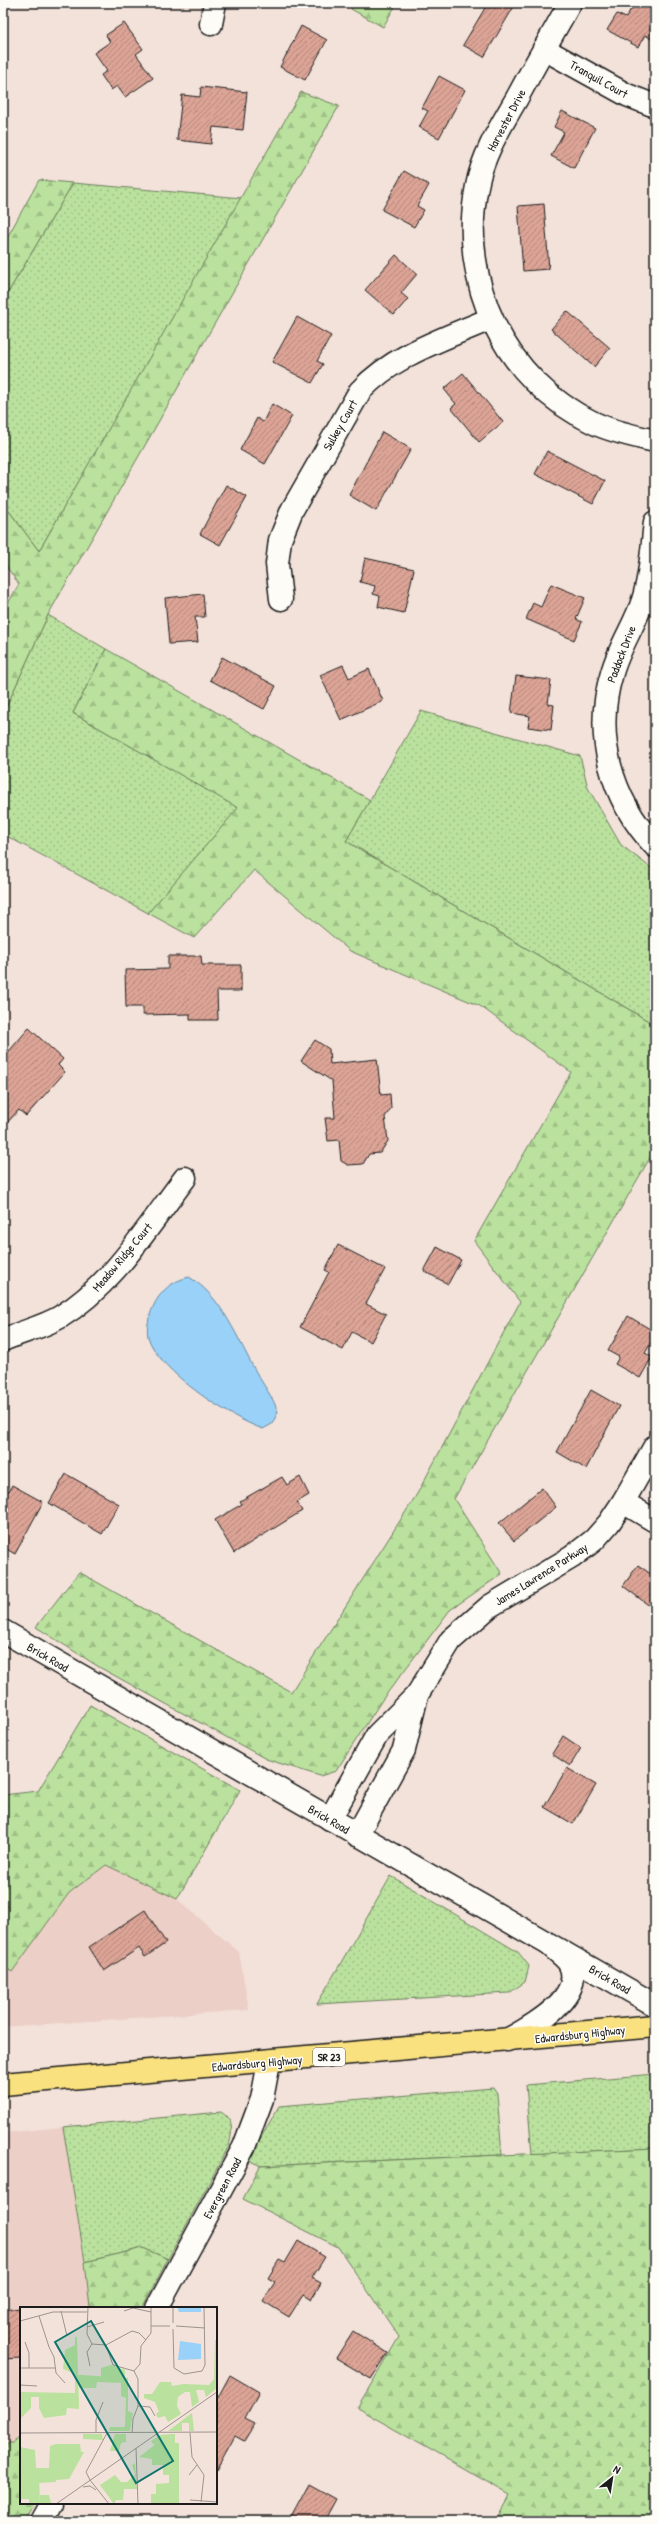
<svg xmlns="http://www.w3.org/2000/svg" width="658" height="2524" font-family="'Patrick Hand',sans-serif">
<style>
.built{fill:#eccfc6}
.grass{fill:url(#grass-dots);stroke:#6b7e5c}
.forest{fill:url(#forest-firs);stroke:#6b7e5c}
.water{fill:#99d1f8;stroke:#6789a0}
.building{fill:url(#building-hatch);stroke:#1c1c1c}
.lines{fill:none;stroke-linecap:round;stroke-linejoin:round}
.minor-casing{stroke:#1c1c1c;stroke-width:25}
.tertiary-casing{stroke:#1c1c1c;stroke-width:25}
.secondary-casing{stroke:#1c1c1c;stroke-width:25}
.primary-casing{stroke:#1c1c1c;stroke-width:25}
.minor{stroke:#fdfcf7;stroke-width:22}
.tertiary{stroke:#fdfcf7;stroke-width:22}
.secondary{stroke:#fdfcf7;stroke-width:22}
.primary{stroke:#fae180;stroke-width:22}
.labels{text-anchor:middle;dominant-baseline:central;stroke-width:3;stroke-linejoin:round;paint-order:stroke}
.shield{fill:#fdfcf7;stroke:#605f5e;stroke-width:1}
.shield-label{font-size:11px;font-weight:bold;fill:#1c1c1c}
.street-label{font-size:12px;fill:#1c1c1c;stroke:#fdfcf7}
.inset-road{fill:none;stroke:#9d938e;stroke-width:1}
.view{fill:#0f766e;fill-opacity:0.15;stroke:#0f766e;stroke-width:2}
.inset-edge{fill:none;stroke:#1c1c1c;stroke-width:2}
</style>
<defs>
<pattern id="grass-dots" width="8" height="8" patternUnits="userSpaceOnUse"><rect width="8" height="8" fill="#bae19d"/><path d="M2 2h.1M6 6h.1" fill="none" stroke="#9fc087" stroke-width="1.8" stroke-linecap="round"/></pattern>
<pattern id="forest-firs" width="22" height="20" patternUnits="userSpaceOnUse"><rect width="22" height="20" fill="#bae19d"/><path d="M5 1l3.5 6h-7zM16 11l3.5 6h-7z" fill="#9fc087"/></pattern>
<pattern id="building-hatch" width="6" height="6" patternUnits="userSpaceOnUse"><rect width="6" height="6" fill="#dca496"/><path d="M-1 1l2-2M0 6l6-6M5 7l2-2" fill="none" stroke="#b2857a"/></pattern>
</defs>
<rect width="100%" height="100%" fill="#f3e2da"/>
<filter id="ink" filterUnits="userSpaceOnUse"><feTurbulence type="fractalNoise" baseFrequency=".025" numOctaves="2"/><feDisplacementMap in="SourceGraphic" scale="8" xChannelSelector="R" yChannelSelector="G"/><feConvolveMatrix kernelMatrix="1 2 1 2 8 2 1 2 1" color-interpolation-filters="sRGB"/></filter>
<g filter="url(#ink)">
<!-- built -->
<g class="built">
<polygon points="106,1865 177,1899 239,1952 249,2010 3,2027 3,1966 12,1972 69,1893"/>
<polygon points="63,2127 85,2262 90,2308 21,2308 21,2437 12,2443 3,2443 3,2133"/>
</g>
<!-- grass -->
<g class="grass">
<polygon points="73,183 242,198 39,551 3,503 3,301"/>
<polygon points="48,615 106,649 73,713 239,808 148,913 3,834 3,714"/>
<polygon points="421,711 580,756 588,788 621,845 655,871 655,1025 346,841"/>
<polygon points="391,1876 518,1952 529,1966 525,1982 509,1993 317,2004"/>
<polygon points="655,2074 655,2148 532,2154 526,2085"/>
<polygon points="493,2088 497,2094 502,2155 261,2166 248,2160 279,2106"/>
<path d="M 221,2112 C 235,2121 232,2132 229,2146 L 168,2259 L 143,2248 L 85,2262 L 63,2127 Z"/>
</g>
<!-- forest -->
<g class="forest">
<polygon points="355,3 397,3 383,27 351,9"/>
<polygon points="301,92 339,106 48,615 3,714 3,612 19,584 3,562 3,503 39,551"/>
<polygon points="39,180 73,183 3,301 3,245"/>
<polygon points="106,649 370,800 346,841 655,1025 655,1149 454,1499 502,1574 450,1610 382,1700 336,1771 320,1776 266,1759 99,1667 36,1627 79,1572 291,1692 417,1494 520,1302 474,1241 571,1072 480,1006 350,951 254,870 194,938 148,913 238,808 73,713"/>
<polygon points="90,1705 240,1790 177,1899 106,1865 69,1893 12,1972 3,1966 3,1795 38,1791"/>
<polygon points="655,2148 655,2521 495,2521 510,2495 357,2408 399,2337 338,2247 243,2199 260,2166"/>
<polygon points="143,2248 168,2259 142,2308 90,2308 85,2262"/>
<polygon points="21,2437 21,2503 34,2503 24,2521 3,2521 3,2443 12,2443"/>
</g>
<!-- water -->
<path class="water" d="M 189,1277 C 222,1296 238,1340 256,1372 C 264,1386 273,1397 278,1412 L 272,1424 L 263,1429 C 230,1418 158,1371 148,1337 C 146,1327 149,1316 153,1307 C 160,1291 172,1281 189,1277 Z"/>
<!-- building -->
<g class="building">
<polygon points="488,3 516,3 484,57 463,45"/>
<polygon points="634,3 647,3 655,7 655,41 645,35 638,47 607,30 617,14 626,18"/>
<polygon points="124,23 143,49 136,54 153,78 125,97 117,86 111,90 101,75 107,71 94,53 110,42 106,35"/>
<polygon points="301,26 327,40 305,80 280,67"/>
<polygon points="439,76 465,90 439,138 419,127 428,111 422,108"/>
<polygon points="201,87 247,92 243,130 213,127 211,144 177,140 182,95 200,97"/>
<polygon points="562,111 595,128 574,168 551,156 564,132 554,127"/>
<polygon points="404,171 429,185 417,206 424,210 414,227 382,210"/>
<polygon points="544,204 549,269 523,271 518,206"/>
<polygon points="396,255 417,274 401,293 408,299 394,315 365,290"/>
<polygon points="567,311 610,348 594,367 551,329"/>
<polygon points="297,317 331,336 317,361 323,364 312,383 272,362"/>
<polygon points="463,373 503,422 479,442 451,408 456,404 444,389"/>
<polygon points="272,404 292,416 265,464 240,450 257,418 263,422"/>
<polygon points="382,432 411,449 376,511 349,495"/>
<polygon points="547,451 605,481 593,504 535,474"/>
<polygon points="226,485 247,497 220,545 200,534"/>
<polygon points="365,558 414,569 404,613 378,607 380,596 373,594 375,586 360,582"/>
<polygon points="551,584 585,598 576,619 582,622 574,640 526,619 533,603 541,607"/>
<polygon points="203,594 205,617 195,617 198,642 169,644 165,598"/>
<polygon points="222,657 276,686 264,709 210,680"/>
<polygon points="343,665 349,678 369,669 383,701 341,720 320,675"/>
<polygon points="516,676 551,680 548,704 554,705 551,730 528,727 530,716 511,713"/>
<polygon points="168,956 201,956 202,965 241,965 241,991 217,991 218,1020 190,1020 190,1014 143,1015 143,1007 126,1007 125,970 168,969"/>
<polygon points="29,1028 63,1059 58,1065 65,1072 26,1116 19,1110 3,1127 3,1058"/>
<polygon points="315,1040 329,1049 330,1064 377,1059 381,1095 390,1094 391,1108 385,1117 388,1141 380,1153 369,1154 363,1164 348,1165 341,1161 339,1140 328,1141 325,1118 335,1118 332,1081 301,1061"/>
<polygon points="338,1245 385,1269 366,1304 386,1314 371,1342 352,1332 343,1350 300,1327 329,1272 325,1270"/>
<polygon points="437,1247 461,1260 448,1284 424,1271"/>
<polygon points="628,1316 655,1332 655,1336 645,1353 652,1357 640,1378 615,1364 619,1357 608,1351"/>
<polygon points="591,1390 619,1406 586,1469 557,1452"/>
<polygon points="66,1474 119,1504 102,1534 49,1503"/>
<polygon points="282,1477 287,1485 300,1477 309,1495 297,1502 302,1511 234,1553 215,1520 242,1504 240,1501"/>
<polygon points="12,1485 43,1502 15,1554 3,1547 3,1488 9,1491"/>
<polygon points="542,1488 556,1507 514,1541 499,1523"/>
<polygon points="638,1565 655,1577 655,1610 623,1586"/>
<polygon points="563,1736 581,1748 570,1766 552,1754"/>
<polygon points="567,1768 596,1785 573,1824 544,1807"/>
<polygon points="145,1910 166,1943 145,1957 139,1948 104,1971 89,1947"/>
<polygon points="298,2241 325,2257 312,2278 321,2283 311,2300 303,2295 289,2317 263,2301 275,2282 268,2278 279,2260 285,2263"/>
<polygon points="21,2308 21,2358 3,2359 3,2310"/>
<polygon points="353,2331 388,2353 371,2379 336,2358"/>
<polygon points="230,2375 259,2392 245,2418 255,2423 244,2441 235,2436 216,2470 216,2401"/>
<polygon points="309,2484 336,2499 324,2521 289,2521"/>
</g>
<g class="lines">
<!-- minor casing -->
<g class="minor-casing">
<g id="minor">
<path d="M 570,3 C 552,35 534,66 517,98 C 501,126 483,154 477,186 C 458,282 504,381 594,423 C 613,432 634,436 655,441"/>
<polyline points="211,24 215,3"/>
<polyline points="544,49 627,95 655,106"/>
<path d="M 655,522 C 652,548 651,575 643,600 C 635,625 619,647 612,673 C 593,735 611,799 655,846"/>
<path d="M 281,599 L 277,564 L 280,540 L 292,510 L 360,391 C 395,354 444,339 490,319"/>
<path d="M 3,1340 C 21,1332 43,1327 60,1317 C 113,1285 148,1226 185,1178"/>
<polyline points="623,1502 655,1521"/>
<polyline points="330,1819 377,1735 417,1695 451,1640 490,1606 572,1557 594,1540 609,1523 623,1502 655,1446"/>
<polyline points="357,1835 404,1750 417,1695"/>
<polyline points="157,2308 244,2147 262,2099 269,2062"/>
<polyline points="41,2521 51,2503"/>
</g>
</g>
<!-- tertiary casing -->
<g class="tertiary-casing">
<polyline id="tertiary" points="3,1631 655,2005"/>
</g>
<!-- secondary casing -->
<g class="secondary-casing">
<path id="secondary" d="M 507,2040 C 529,2028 585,1998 570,1965 C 567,1958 556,1951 550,1945"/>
</g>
<!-- primary casing -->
<g class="primary-casing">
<polyline id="primary" points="3,2084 655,2026"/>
</g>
<!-- minor -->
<use href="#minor" class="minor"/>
<!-- tertiary -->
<use href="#tertiary" class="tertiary"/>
<!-- secondary -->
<use href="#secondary" class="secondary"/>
<!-- primary -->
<use href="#primary" class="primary"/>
</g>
</g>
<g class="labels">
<!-- shield labels -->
<rect class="shield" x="313" y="2048" width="32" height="18" rx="3"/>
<g class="shield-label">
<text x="329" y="2057">SR 23</text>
</g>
<!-- street labels -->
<g class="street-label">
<text transform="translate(599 79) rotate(29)">Tranquil Court</text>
<text transform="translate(506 120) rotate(-62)">Harvester Drive</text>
<text transform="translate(340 425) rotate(-60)">Sulkey Court</text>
<text transform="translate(621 654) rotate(-69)">Paddock Drive</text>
<text transform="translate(122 1257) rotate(-50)">Meadow Ridge Court</text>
<text transform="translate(541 1574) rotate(-32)">James Lawrence Parkway</text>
<text transform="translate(48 1657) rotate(30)">Brick Road</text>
<text transform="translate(329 1819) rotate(30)">Brick Road</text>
<text transform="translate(610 1979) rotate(30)">Brick Road</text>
<text transform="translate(580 2034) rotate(-6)">Edwardsburg Highway</text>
<text transform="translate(257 2063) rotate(-5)">Edwardsburg Highway</text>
<text transform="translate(222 2188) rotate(-62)">Evergreen Road</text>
</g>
</g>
<!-- overview -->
<g transform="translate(20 2307)">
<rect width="197" height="197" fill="#f3e2da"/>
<path d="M 55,38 L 55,64 L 43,62 L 45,43 ZM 91,58 L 105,63 L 105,71 L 81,71 L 81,61 ZM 57,68 L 62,68 L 62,72 L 74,72 L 72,81 L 59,81 ZM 0,90 L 11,90 L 11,101 L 0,112 ZM 151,127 L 150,133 L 141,133 L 134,138 L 131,134 L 140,128 ZM 19,169 L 36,169 L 36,175 L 19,176 ZM 131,187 L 152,187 L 152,197 L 131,197 ZM 20,188 L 29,188 L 31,196 L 20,197 Z" fill="#bae19d"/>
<path d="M 55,30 L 57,30 L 59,102 L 47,101 L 46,108 L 24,111 L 19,101 L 19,90 L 0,90 L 0,85 L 55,86 L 55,67 L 43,62 L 55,64 ZM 195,33 L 197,33 L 197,81 L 186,90 L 184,83 L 176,83 L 179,95 L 172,100 L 170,85 L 165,85 L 158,90 L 157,99 L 161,107 L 148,115 L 145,109 L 138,111 L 136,106 L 139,105 L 135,95 L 124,91 L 124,87 L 132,87 L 140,75 L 151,75 L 152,79 L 164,77 L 189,78 L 194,72 ZM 62,68 L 108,71 L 108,104 L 113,106 L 110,124 L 89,124 L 90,120 L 105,120 L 106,91 L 101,89 L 101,76 L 77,75 L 76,81 L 72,81 L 74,72 L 62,72 ZM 172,106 L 174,124 L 169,124 L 169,116 L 162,116 L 162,124 L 148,124 ZM 63,127 L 82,127 L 83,133 L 63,132 ZM 95,127 L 106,127 L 106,135 L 101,136 L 99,144 L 90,144 ZM 151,127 L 155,127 L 155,136 L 159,136 L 159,197 L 152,197 L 152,187 L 136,187 L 136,177 L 149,176 L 149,168 L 143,168 L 143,158 L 132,158 L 132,152 L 119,150 L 141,133 L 150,133 ZM 36,137 L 60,137 L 61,145 L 64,145 L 49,172 L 36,173 L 36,169 L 19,169 L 20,197 L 9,197 L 9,192 L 2,192 L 0,197 L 0,140 L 15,143 L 16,161 L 29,161 L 30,139 ZM 115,156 L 117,182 L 104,182 L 103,193 L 96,193 L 94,197 L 80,178 L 95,168 L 101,175 L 107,175 L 115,168 L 112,158 Z" fill="#bae19d"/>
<path d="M 157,0 L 181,0 L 181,5 L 159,5 ZM 160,34 L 181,37 L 181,52 L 158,53 Z" fill="#99d1f8"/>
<path class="inset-road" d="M 68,0 L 67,27 L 72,37 L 86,38 L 112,24 L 119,26 L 126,33M 41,4 L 47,29M 104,4 L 113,1 L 131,5M 19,9 L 29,40 L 34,50 L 36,66 L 45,76M 0,14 L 33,5 L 67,5M 153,16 L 153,0M 131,19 L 150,19M 156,19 L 185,21M 67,20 L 84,15M 153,22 L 154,61 L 164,67 L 182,64M 5,35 L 9,46 L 9,61M 86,38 L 93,58 L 114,64M 70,59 L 67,45 L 72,37M 0,61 L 35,61M 114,64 L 120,57 L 121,39 L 131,26 L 131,0M 182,64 L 185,58 L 184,0M 0,78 L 17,79M 118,99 L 130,100 L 135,109M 0,126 L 197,125M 76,126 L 76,113 L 83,95M 112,126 L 113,112 L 118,99 L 118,72 L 114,64M 170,126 L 172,150 L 184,168 L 181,195M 116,141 L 118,197M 169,168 L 177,158M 70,173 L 66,165 L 87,126M 70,173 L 89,197M 63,180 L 70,179 L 76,183M 170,193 L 197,195M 36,197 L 197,85"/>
<path class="view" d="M 71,14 L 153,154 L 116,176 L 35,35 Z"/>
<rect width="197" height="197" class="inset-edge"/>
</g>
<!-- margin -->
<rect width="658" height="2524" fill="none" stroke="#fdfcf7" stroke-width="16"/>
<rect x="8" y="8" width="642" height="2508" fill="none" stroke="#1c1c1c" stroke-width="1.5" filter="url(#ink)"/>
<!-- north arrow -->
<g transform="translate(612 2478) rotate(30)" stroke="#fdfcf7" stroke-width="3" paint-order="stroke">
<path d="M0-3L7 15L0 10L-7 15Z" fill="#1c1c1c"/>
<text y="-6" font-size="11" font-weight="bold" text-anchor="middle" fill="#1c1c1c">N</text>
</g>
</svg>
